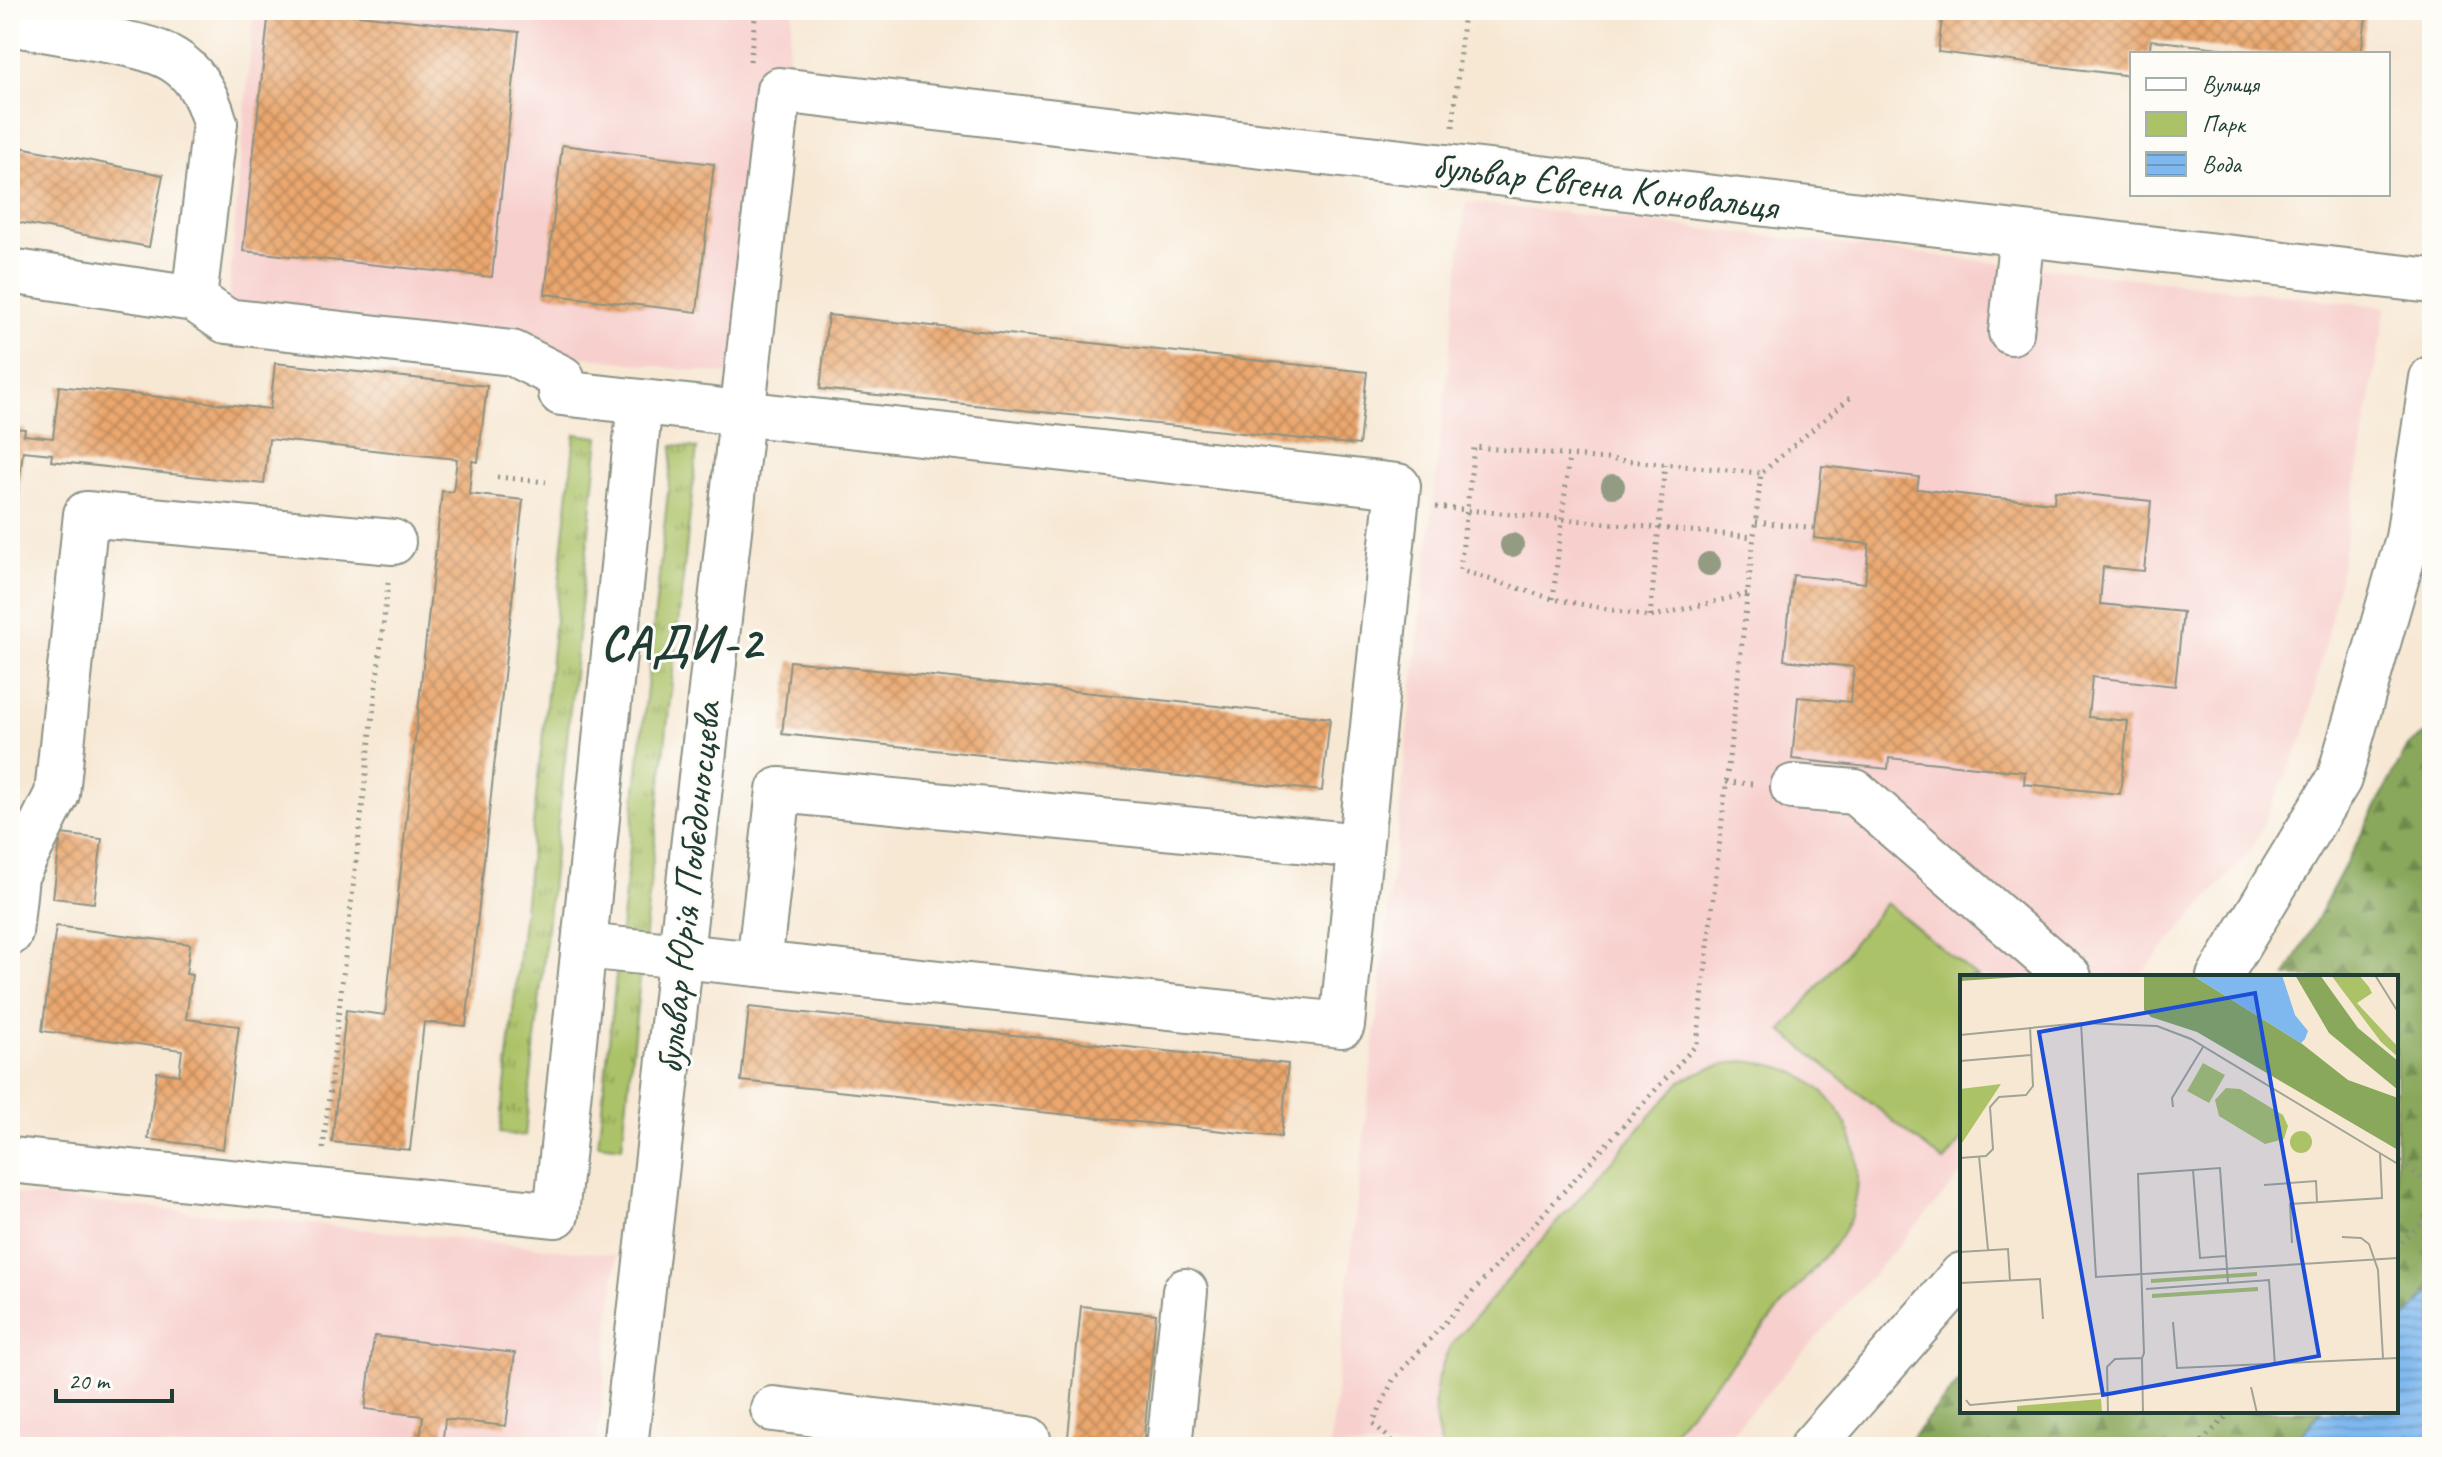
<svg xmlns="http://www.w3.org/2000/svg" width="2442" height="1457" font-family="Caveat,sans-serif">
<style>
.built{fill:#f7d0ce}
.grass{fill:url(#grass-tufts);stroke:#66804e;stroke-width:2}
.forest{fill:url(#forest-firs);stroke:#547248;stroke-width:2}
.park{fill:#acc267;stroke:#66804e;stroke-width:2}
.water{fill:url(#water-rules);stroke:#4e7a92;stroke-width:2}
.building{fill:url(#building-cross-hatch)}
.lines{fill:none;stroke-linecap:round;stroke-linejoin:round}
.minor-casing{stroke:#8b9284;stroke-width:48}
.path{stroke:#8b9284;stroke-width:5;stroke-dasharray:2 6;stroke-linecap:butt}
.minor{stroke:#fff;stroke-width:44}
.tree{fill:#939c83}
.labels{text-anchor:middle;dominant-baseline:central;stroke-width:6;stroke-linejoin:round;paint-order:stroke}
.street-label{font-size:40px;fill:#1f3d34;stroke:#fdfcf7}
.district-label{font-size:48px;font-weight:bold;letter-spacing:2px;fill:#1f3d34;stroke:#fdfcf7}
.inset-road{fill:none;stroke:#a1a494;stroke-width:2}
.view{fill:#1d4ed8;fill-opacity:0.15;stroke:#1d4ed8;stroke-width:4}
.inset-edge{fill:none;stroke:#1f3d34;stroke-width:4}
</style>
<defs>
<pattern id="grass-tufts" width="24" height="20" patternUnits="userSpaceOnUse" patternTransform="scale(2)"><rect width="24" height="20" fill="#acc267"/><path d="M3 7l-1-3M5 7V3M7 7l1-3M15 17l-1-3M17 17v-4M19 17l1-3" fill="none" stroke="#8b9f56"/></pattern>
<pattern id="forest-firs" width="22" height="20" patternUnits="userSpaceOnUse" patternTransform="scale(2)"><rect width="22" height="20" fill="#89a85c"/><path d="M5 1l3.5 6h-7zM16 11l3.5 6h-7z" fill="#6f8a4d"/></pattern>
<pattern id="water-rules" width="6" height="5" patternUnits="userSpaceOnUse" patternTransform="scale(2)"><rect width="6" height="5" fill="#7eb8ef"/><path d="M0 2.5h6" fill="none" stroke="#6797c2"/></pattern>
<pattern id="building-cross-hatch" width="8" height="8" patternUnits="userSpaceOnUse" patternTransform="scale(2)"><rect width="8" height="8" fill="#eba76e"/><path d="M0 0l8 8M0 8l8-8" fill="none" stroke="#be895b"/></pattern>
</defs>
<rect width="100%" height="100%" fill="#fdfcf7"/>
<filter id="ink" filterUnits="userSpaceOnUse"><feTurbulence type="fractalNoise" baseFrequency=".0125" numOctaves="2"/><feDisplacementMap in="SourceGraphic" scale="16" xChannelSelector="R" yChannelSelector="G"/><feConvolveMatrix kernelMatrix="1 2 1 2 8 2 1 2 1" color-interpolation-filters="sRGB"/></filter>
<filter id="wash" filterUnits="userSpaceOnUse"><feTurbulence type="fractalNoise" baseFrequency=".006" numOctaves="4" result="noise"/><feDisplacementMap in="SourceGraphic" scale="32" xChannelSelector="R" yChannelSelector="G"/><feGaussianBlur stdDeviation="1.8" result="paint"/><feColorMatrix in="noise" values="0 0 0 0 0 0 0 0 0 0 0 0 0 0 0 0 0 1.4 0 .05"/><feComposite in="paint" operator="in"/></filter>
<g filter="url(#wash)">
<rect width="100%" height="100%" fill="#f7e8d4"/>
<!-- built -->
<g class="built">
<polygon points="254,10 793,10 749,377 227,315"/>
<polygon points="1466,202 2386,307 2338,585 2305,734 2251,850 2138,977 1962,977 1962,1174 1719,1447 1330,1447"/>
<polygon points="14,1194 617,1255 597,1447 10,1447 10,1236"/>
</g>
<!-- grass -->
<g class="grass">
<polygon points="575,434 599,437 525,1136 500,1133"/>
<polygon points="673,445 697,448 622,1147 598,1144"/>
</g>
<!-- forest -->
<g class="forest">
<polygon points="2432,729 2432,1289 2396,1329 2396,977 2286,977 2408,746"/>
<polygon points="1962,1378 1962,1411 2322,1411 2290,1447 1904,1447"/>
</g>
<!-- park -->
<g class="park">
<polygon points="1886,903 1977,977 1962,977 1962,1139 1944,1162 1782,1031"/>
<path d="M 1743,1061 C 1762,1063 1781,1065 1798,1074 C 1848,1102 1869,1159 1852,1213 C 1849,1225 1840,1236 1834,1246 L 1659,1447 L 1442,1447 C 1429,1408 1434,1382 1450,1346 L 1681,1081 C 1701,1070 1720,1064 1743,1061 Z"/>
</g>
<!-- water -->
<polygon class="water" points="2432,1289 2432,1447 2290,1447 2322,1411 2396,1411 2396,1329"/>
<g id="blocks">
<!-- building -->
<g class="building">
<polygon points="269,10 311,10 519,32 492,277 243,251"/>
<polygon points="1943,10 2367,10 2361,54 2271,54 2151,40 2149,54 2132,54 2132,76 1938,52"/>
<polygon points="10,145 163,175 149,247 10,221"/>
<polygon points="562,145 714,164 697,312 545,294"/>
<polygon points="828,315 1367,372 1359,445 820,389"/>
<polygon points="275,363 487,386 478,462 472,461 469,494 523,500 466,1026 424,1022 410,1150 332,1142 346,1010 385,1015 442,491 453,492 457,459 269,439 264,484 51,461 52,454 23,451 12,547 10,547 10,428 25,429 24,435 53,438 59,386 270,409"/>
<polygon points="1822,466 1919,477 1917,489 1985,497 2054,503 2055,491 2151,501 2144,571 2103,567 2100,604 2183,612 2175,686 2092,677 2088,717 2128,721 2120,794 2024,784 2025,772 1889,758 1888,769 1792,759 1798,697 1850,702 1854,667 1784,660 1793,575 1865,583 1869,544 1814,538"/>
<polygon points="790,661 1330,718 1322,791 782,734"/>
<polygon points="61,834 102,839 94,903 53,898"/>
<polygon points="56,926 190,944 186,974 192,975 186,1019 239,1026 223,1149 148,1139 157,1072 179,1075 182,1050 42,1031"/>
<polygon points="749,1007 1288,1064 1281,1137 741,1081"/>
<polygon points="1081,1306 1156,1314 1143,1447 1067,1447"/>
<polygon points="374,1336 515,1353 506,1426 445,1419 442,1447 419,1447 423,1416 365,1409"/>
</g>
</g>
</g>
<g filter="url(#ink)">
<use href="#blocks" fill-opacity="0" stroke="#8b9284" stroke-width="2"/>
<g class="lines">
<!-- minor casing -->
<g class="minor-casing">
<g id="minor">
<path d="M 10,23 C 38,28 67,33 95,38 C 158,49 196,54 215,123 L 194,299 L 226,321 L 512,353 L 562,378 L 561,393 L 1398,486 L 1342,1025 L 584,946"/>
<polyline points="10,271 194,299"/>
<polyline points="2011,332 2022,234"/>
<polyline points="1793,787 1855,792 2069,977"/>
<polyline points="10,933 16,876 57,794 86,514 393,542"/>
<polyline points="759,964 779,790 1360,846"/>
<polyline points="2219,977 2339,779 2408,538 2432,378"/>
<polyline points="10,1160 556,1215 640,402"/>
<polyline points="773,1409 1028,1439 1027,1447"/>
<polyline points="625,1447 779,90 2432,281"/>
<polyline points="1169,1447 1185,1291"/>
<polyline points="1812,1447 1962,1275"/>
</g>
</g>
<!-- path -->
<g class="path">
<polyline points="750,61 756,10"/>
<polyline points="1453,127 1464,10"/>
<polyline points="497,477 546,482"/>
<polyline points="1436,507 1754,537"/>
<polyline points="1756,522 1815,528"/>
<polyline points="1747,594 1650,617 1553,599 1460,570 1474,447 1761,473"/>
<polyline points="1553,599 1569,456"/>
<polyline points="1650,617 1665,464"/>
<polyline points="1726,782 1752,784"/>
<polyline points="323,1149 388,583"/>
<polyline points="2396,1156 2432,1189"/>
<polyline points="2396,1248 2432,1212"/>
<polyline points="1398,1447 1373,1423 1393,1380 1697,1044 1761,473 1851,397"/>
<polyline points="2196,1447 2232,1411"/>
</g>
<!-- minor -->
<use href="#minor" class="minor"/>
</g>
<!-- trees -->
<g class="tree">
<circle cx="1613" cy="486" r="12"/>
<circle cx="1512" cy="545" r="12"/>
<circle cx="1709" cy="564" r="12"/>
</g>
</g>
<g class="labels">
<!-- street labels -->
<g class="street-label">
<text transform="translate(1605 186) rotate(7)">бульвар Євгена Коновальця</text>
<text transform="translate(688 888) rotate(-84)">бульвар Юрія Побєдоносцева</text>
</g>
<!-- district labels -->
<g class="district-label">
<text x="682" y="643">САДИ-2</text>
</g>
</g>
<!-- overview -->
<g transform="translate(1960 975)">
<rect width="438" height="438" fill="#f7e8d4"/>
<path d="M 371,0 L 399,0 L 409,12 L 412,18 L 397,28 L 438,72 L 438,82 L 421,67 ZM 297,297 L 297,301 L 191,308 L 191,304 ZM 298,312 L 298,316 L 192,323 L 192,319 Z" fill="#acc267"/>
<path d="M 0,0 L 89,0 L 0,6 ZM 184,0 L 232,0 L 341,68 L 388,105 L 438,123 L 438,175 L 237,57 L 191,42 L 184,35 ZM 335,0 L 360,0 L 398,53 L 438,86 L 438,115 L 369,58 Z" fill="#89a85c"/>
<path d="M 243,88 L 265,100 L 249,128 L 227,116 ZM 41,109 L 0,171 L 0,114 ZM 266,113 L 280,114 L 323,140 L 328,151 L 324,164 L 305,169 L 259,141 L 255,125 ZM330 167a11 11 0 1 1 22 0a11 11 0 1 1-22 0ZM 141,424 L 142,438 L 57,438 L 57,431 Z" fill="#acc267"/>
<path d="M 232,0 L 322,0 L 335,40 L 348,56 L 345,64 L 341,68 Z" fill="#7eb8ef"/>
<path class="inset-road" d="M 415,0 L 438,37M 121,48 L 136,302 L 438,283M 0,60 L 121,48 L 197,51 L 231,64 L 438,189M 0,86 L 71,80M 213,132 L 212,123 L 243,72M 19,181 L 28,275M 0,183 L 26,181 L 33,174 L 30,132 L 39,122 L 66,120 L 73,111 L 70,52M 233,195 L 240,283 L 266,281M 304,210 L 356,206 L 357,227M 382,262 L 401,263 L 409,269 L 418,295 L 423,383M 332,268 L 330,229 L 422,223 L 420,178M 0,277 L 48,274 L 50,306M 0,308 L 80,304 L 83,344M 186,314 L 309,305 L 315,391M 213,347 L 217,393 L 438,383M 182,383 L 183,438M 291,412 L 297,438M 6,425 L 10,430 L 146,418M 148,438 L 147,392 L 155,384 L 182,383 L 184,378 L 178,199 L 260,193 L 268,308"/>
<path class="view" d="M 295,18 L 359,381 L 143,420 L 79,57 Z"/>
<rect width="438" height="438" class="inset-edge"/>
</g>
<!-- margin -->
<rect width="2442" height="1457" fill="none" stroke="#fdfcf7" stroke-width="40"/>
<!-- legend -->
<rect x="2130" y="52" width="260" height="144" fill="#fdfcf7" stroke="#a4b0a9" stroke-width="2"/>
<rect x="2146" y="78" width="40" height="12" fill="#ffffff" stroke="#a4b0a9" stroke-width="2"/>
<text x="2202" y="92" font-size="24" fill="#1f3d34">Вулиця</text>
<rect x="2146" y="112" width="40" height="24" fill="#acc267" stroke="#a4b0a9" stroke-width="2"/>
<text x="2202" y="132" font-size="24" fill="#1f3d34">Парк</text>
<rect x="2146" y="152" width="40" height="24" fill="url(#water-rules)" stroke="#a4b0a9" stroke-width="2"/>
<text x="2202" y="172" font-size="24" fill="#1f3d34">Вода</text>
<!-- scale -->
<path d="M56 1389v12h116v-12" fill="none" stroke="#1f3d34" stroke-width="4"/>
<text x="68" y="1389" font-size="24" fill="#1f3d34" stroke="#fdfcf7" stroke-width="6" paint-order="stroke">20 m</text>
</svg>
